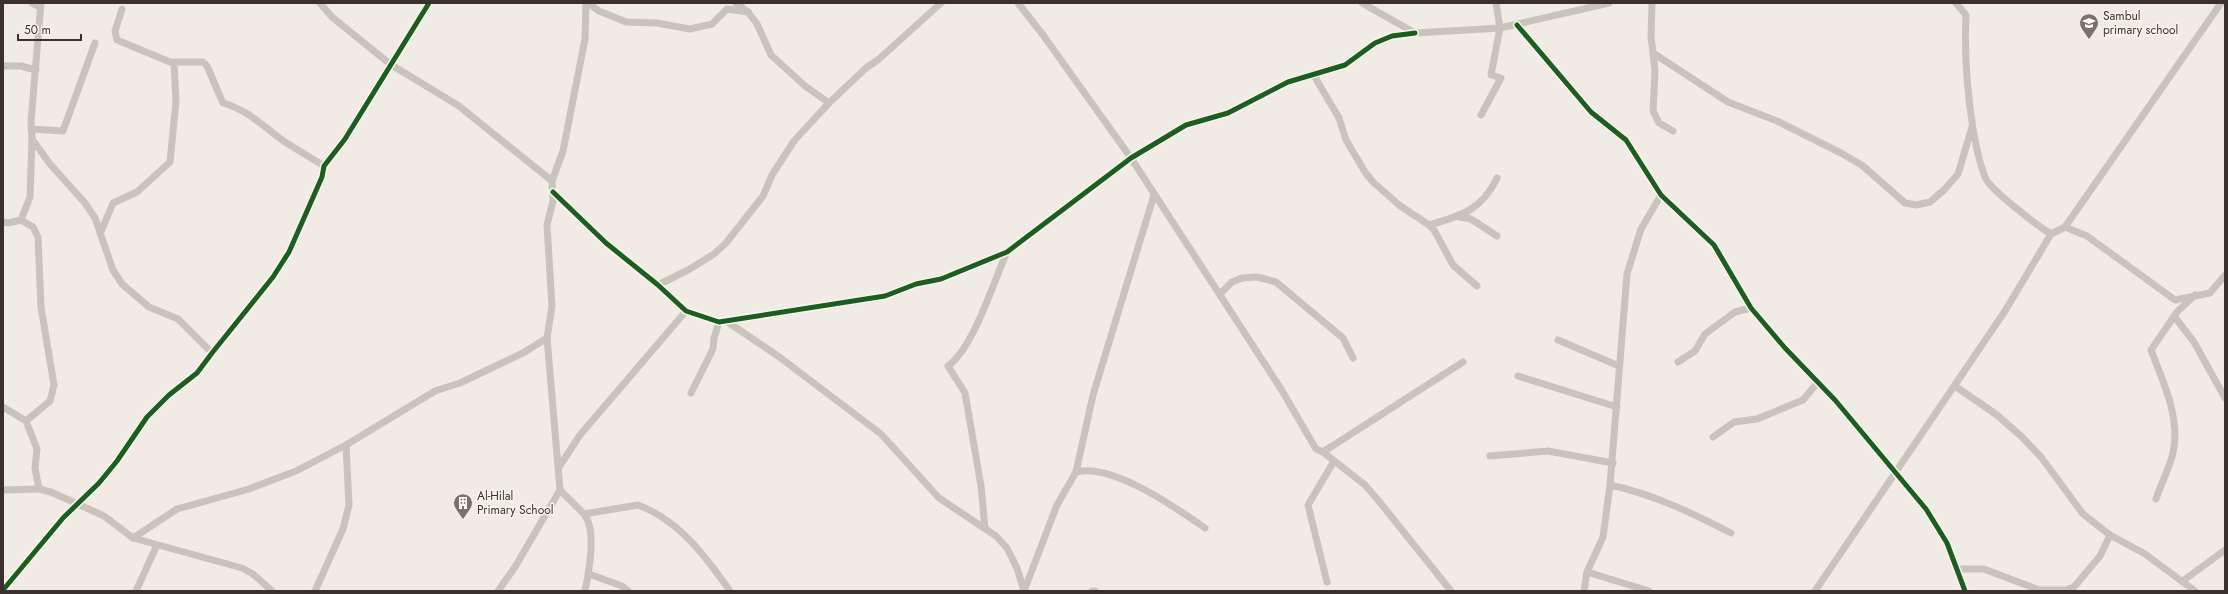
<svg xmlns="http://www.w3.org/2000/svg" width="2228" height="594" font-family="Jost,sans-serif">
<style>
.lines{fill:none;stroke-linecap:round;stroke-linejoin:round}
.minor{stroke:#c9c3be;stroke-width:7}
.cycleway-casing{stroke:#fbf5ee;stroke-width:8}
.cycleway{stroke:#1b5e20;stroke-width:5}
.labels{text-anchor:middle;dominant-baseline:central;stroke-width:3;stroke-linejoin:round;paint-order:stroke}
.poi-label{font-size:12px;fill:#3b302b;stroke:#fbf5ee;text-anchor:start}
</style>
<rect width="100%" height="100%" fill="#f0ebe5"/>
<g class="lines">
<!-- minor -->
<g class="minor">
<polyline points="32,3 40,7"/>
<polyline points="320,3 332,17 390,64 459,106 552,181"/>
<polyline points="588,3 599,11 626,22 657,23 690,29 712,24 727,9 748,12"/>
<polyline points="736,3 748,12 757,24 771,55 805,86 829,103"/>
<polyline points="1018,3 1043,35 1131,158 1281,389 1316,449 1323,452 1463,362"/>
<polyline points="1362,3 1415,33 1500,28 1609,3"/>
<polyline points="1652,3 1651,37 1653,53 1728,102 1777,121 1841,153 1863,166 1905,203 1916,205 1930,202 1944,190 1958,174 1972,127"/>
<path d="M 1956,3 L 1966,15 C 1964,54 1967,90 1973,129 C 1976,145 1979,164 1986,179 C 1991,190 2039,227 2051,234 L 2065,227 L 2087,236 L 2175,300 L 2210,293 L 2225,275"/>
<path d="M 122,9 L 115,31 L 117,40 L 170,62 L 203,62 L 207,66 L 223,103 C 248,110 264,127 285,142 C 298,150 311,158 324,166"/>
<polyline points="1517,25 1591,112 1626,140 1661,195 1714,245 1751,308 1785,348 1835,400 1926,509 1947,543 1965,591"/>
<polyline points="1653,53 1655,71 1653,111 1659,123 1673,131"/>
<polyline points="3,66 21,66 36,70"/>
<polyline points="1313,74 1339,118 1346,140 1365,172 1373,182 1399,205 1429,225 1434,230 1453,265 1477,286"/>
<polyline points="1481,115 1501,78 1491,75 1500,28 1496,3"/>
<polyline points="31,129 63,131 95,43"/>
<polyline points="32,139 50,164 85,203 95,218 113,270 122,284 149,307 178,319 212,353"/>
<polyline points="553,192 606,243 658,285 686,311 719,322 885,296 916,284 941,279 1007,252 1131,158 1186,125 1228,113 1288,82 1345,65 1375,43 1392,36 1415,33"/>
<polyline points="1459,217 1471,219 1497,236"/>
<polyline points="3,222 8,223 21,220"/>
<path d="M 1429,225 C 1461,216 1482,210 1497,178"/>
<polyline points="2065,227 2221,3"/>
<polyline points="101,232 113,203 137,192 170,162 176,101 174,63"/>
<polyline points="658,285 688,270 714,254 726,243 763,196 772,175 794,141 804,130 829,103 866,68 879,59 941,3"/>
<polyline points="1220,294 1232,282 1242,278 1257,277 1276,282 1343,338 1353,358"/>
<polyline points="2174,316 2194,342 2225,398"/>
<polyline points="726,321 778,356 881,434 939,498 996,536 1007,548 1017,568 1024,591"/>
<polyline points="1558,340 1619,366"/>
<polyline points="1678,362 1695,351 1705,334 1735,312 1751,308"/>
<polyline points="1518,376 1617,407"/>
<polyline points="1955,386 1997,415 2022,437 2041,457 2083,514 2110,535 2145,554 2195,591"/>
<polyline points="691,393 713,349 714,338 719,322"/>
<polyline points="3,407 26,421"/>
<polyline points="1713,437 1734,422 1757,419 1803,400 1818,382"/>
<polyline points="1323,452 1365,485 1378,500 1451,591"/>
<polyline points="1490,456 1548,451 1613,463"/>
<polyline points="559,467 580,435 686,311"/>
<path d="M 1076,472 C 1112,463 1175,507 1205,528"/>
<path d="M 1610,485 C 1653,494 1692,513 1731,533"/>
<polyline points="39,489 35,468 37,449 26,421 50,401 54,385 41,307 38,237 33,227 21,220 30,197 32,139 31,121 41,3"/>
<polyline points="3,490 39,489 51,492 104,516 133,538 242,568 253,574 272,591"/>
<path d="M 560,490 L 584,514 L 638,505 C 679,520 706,557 730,591"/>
<path d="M 2156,499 C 2161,483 2169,470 2173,453 C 2181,418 2163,382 2151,350 L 2177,312 L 2195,295"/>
<path d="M 584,514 C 597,530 589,571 585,591"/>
<path d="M 985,528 L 981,486 L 965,393 L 948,366 C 974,347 993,283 1007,252"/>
<polyline points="133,538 177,509 249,489 296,471 346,445 435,391 460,383 523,353 547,338"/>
<polyline points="1958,569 1984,569 2039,590 2066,590 2074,587 2100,556 2110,535"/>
<polyline points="1587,572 1649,591"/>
<polyline points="589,574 622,586 628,591"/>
<polyline points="2184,580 2225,550"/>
<polyline points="1327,582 1308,505 1334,461"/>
<polyline points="3,590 63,518 99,483 117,461 147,417 169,395 197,373 212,353 273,277 289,252 322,177 324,166 345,139 429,3"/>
<polyline points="136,591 157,545"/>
<polyline points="315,591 343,529 349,505 346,445"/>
<polyline points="498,591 515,567 560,490 547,338 552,306 547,225 553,201 552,181 563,151 585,39 586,3"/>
<polyline points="1024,591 1057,505 1076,472 1093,395 1154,195"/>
<polyline points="1092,591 1095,591"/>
<polyline points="1584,591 1587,572 1603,537 1610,485 1627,274 1641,229 1661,195"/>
<polyline points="1815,591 2005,311 2051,234"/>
</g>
<!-- cycleway casing -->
<g class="cycleway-casing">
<g id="cycleway">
<polyline points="1517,25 1591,112 1626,140 1661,195 1714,245 1751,308 1785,348 1835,400 1926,509 1947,543 1965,591"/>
<polyline points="553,192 606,243 658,285 686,311 719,322 885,296 916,284 941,279 1007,252 1131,158 1186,125 1228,113 1288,82 1345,65 1375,43 1392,36 1415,33"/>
<polyline points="3,590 63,518 99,483 117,461 147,417 169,395 197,373 212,353 273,277 289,252 322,177 324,166 345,139 429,3"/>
</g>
</g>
<!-- cycleway -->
<use href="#cycleway" class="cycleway"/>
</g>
<!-- icons -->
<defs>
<g id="school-pin" transform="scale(1)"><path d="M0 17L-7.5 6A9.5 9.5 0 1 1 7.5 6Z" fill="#7a716c" stroke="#fbf5ee"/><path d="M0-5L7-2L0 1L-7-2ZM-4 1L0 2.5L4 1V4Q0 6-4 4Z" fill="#fff"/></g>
<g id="building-pin" transform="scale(1)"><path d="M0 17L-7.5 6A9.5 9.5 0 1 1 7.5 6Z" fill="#7a716c" stroke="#fbf5ee"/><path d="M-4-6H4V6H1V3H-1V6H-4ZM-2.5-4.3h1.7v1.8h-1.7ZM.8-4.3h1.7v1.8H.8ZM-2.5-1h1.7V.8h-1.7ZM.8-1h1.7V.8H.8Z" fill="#fff"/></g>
</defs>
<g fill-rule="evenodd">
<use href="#school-pin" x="2089" y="23"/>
<use href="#building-pin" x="463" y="503"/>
</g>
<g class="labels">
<!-- poi labels -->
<g class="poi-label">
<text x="2103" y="16">Sambul<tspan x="2103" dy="14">primary school</tspan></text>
<text x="477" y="496">Al-Hilal<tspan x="477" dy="14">Primary School</tspan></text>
</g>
</g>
<!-- border -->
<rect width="2228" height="594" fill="none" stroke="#3b302b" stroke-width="8"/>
<!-- scale -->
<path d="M18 34v6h63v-6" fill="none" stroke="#3b302b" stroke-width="2"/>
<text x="24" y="34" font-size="12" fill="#3b302b" stroke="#fbf5ee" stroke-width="3" paint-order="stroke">50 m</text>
</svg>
